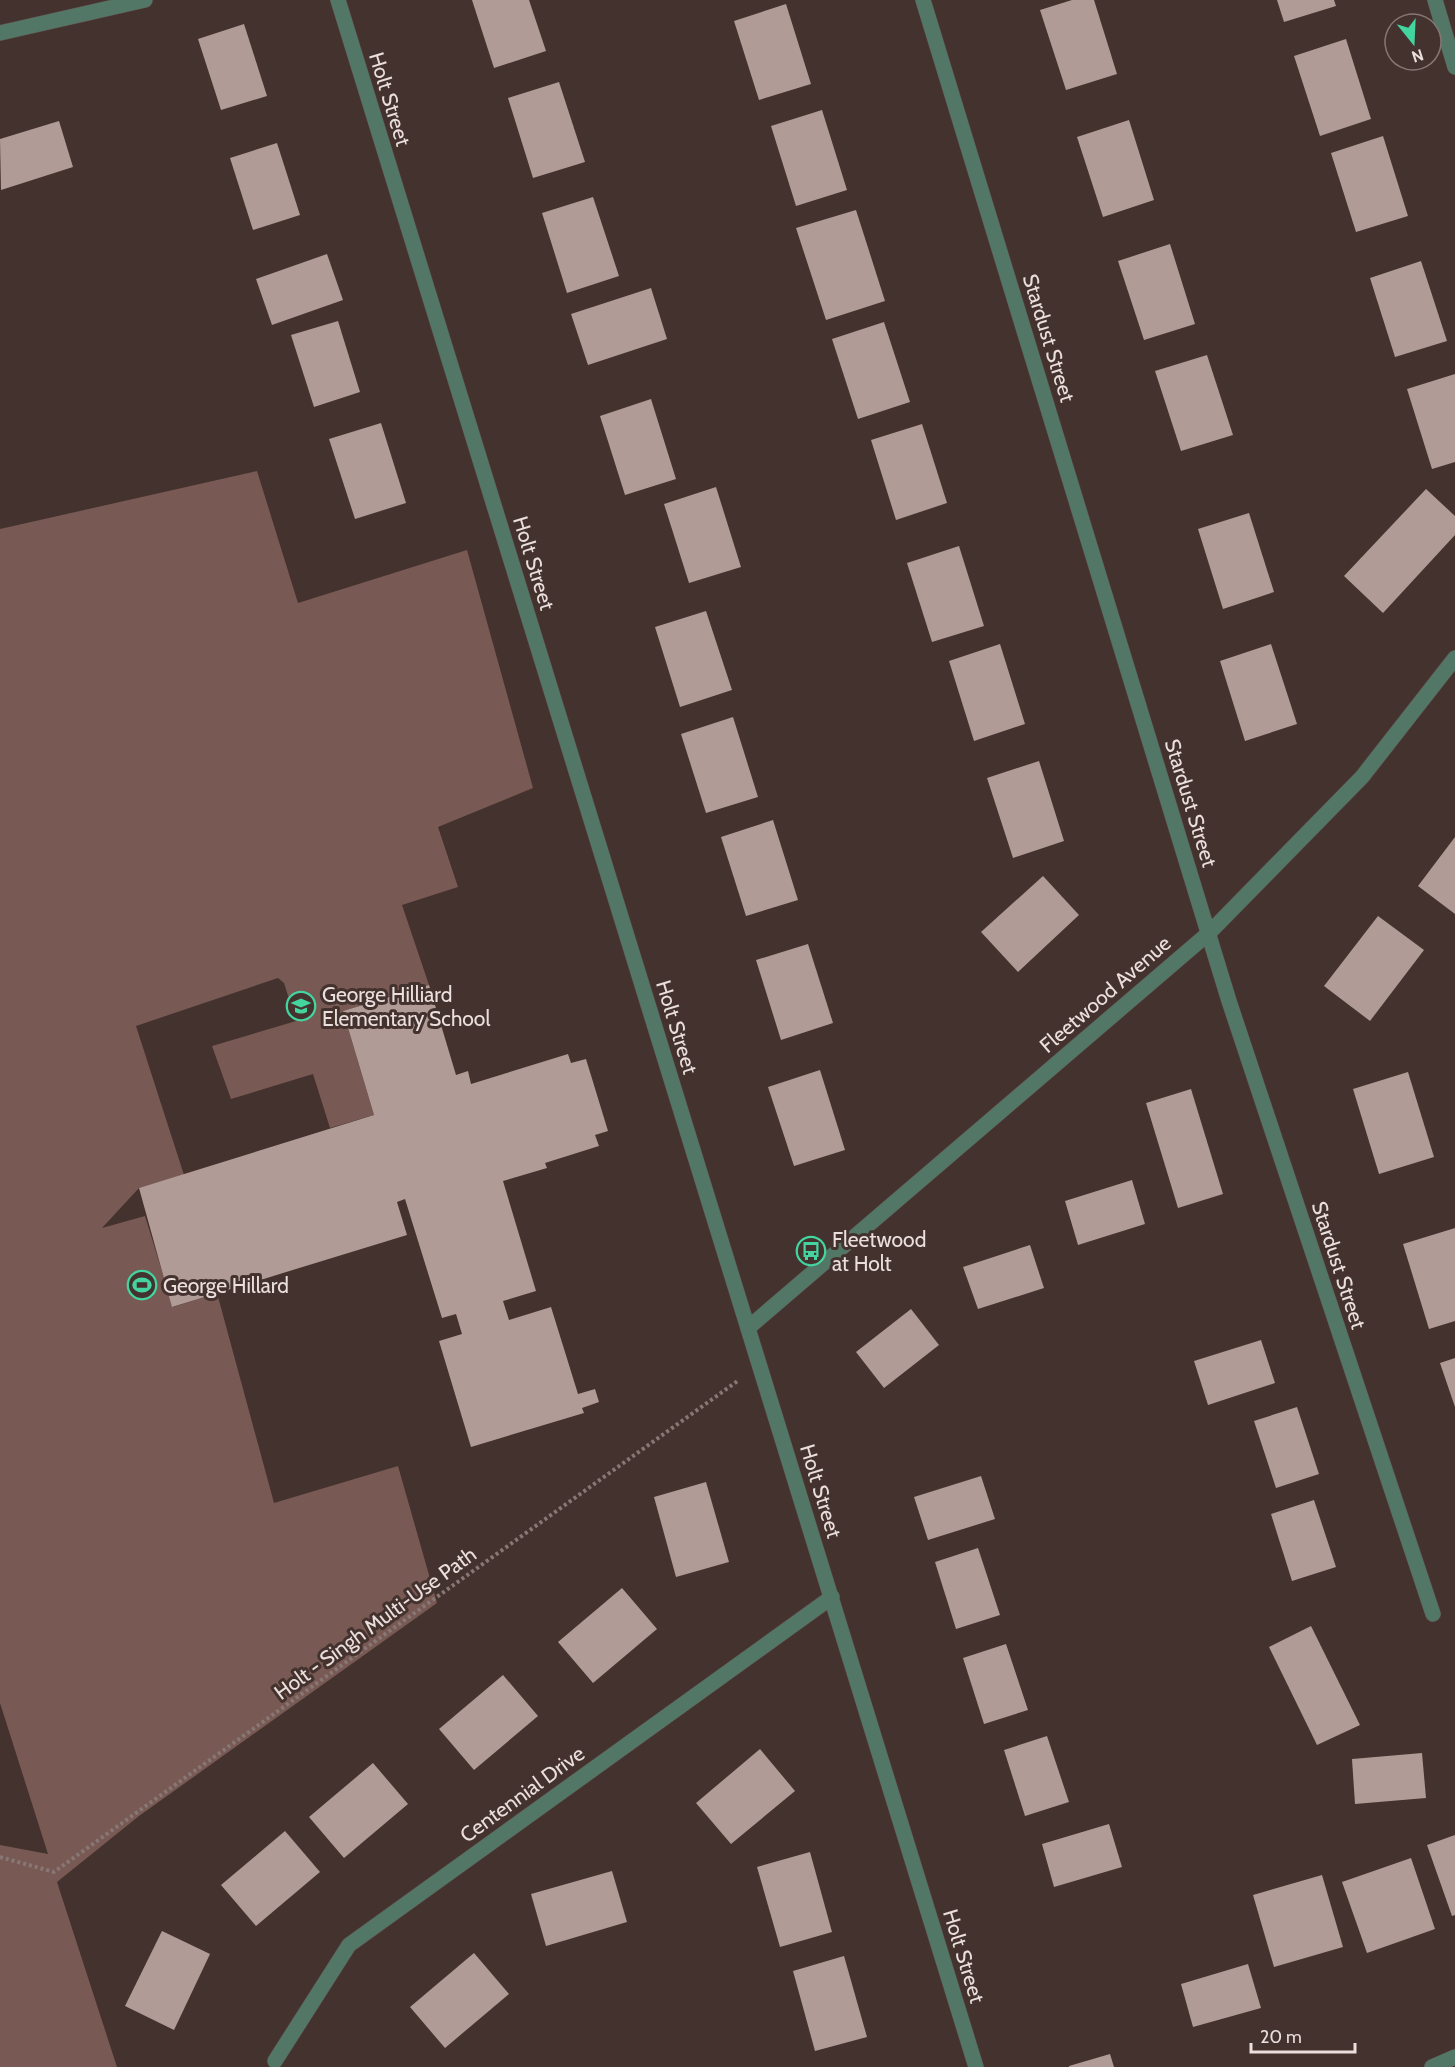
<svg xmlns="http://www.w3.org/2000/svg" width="1455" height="2067" font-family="Cabin,sans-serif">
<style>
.green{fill:#785953}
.building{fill:#b19b96}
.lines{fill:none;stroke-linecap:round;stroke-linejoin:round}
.minor-casing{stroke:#5f4e4a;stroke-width:16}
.path{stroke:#877875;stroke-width:4;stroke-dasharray:3 3;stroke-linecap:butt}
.minor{stroke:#537767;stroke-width:15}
.labels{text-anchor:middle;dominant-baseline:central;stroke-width:6;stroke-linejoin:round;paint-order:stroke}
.street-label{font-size:21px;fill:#ebdfdd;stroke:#44322e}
.poi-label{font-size:21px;fill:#ebdfdd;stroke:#44322e;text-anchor:start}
</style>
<rect width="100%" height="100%" fill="#44322e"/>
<!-- green -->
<polygon class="green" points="257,471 298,603 467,550 533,788 438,827 458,887 402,905 429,985 343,1011 374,1115 330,1128 313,1074 231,1099 212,1046 296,1021 284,983 278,978 136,1026 184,1175 139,1188 102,1228 145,1216 173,1307 217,1293 274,1503 398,1466 437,1603 139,1816 57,1882 117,2067 0,2067 0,1845 48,1854 0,1703 0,529"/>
<!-- building -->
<g class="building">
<polygon points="472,0 529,0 546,51 494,68"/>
<polygon points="1072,0 1094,0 1117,74 1066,90 1040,10"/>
<polygon points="1277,0 1334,0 1336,6 1284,22"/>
<polygon points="786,4 811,84 759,100 734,21"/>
<polygon points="244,24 267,96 221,110 198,39"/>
<polygon points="1346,39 1371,119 1320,136 1294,56"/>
<polygon points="559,82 585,162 533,178 508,98"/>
<polygon points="822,110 847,190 796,206 771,126"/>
<polygon points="1129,120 1154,200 1103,217 1077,137"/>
<polygon points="59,121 73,167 1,190 0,139"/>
<polygon points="1383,136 1408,216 1356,232 1331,153"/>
<polygon points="277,143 300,215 253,230 230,158"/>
<polygon points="593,197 619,276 567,293 542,213"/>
<polygon points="856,210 885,301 826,320 796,228"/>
<polygon points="1170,244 1195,324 1144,340 1118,261"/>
<polygon points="327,254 343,300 272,325 256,279"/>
<polygon points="1421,261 1447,341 1395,357 1370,278"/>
<polygon points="651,288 667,339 588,365 571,314"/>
<polygon points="338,321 360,392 314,407 291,335"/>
<polygon points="884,322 910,402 858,419 832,339"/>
<polygon points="1207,355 1233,435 1181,451 1155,371"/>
<polygon points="1455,374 1455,462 1432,469 1407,389"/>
<polygon points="651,399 676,479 625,495 600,416"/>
<polygon points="381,423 406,503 355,519 329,439"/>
<polygon points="922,424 947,503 896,520 871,440"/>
<polygon points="716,487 741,567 689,583 664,504"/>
<polygon points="1426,489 1455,516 1455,535 1383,613 1344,576"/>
<polygon points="1249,513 1274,592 1223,609 1198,529"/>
<polygon points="959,546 984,626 932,642 907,563"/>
<polygon points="706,611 732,690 680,707 655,627"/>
<polygon points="1000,644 1025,724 974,741 949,661"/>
<polygon points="1271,644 1297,724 1245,741 1220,661"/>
<polygon points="733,717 758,797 706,813 681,734"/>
<polygon points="1039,761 1064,841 1013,858 987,778"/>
<polygon points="773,820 798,900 746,916 721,837"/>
<polygon points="1455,837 1455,914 1418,886"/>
<polygon points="1043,876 1079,915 1018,972 981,932"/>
<polygon points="1378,916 1424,950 1370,1021 1324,986"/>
<polygon points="808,944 833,1023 781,1040 756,960"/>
<polygon points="429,985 456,1075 468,1071 471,1084 568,1054 571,1063 586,1059 608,1131 595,1135 599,1146 545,1163 547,1168 503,1181 536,1291 503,1301 509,1320 551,1307 578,1394 595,1389 599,1402 582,1408 584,1413 471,1447 439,1341 462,1334 456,1314 442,1318 405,1199 397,1202 407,1235 172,1307 139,1188 374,1115 343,1011"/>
<polygon points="820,1070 845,1150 794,1166 768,1087"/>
<polygon points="1408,1072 1434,1157 1379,1174 1353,1089"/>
<polygon points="1191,1089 1223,1194 1178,1208 1146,1103"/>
<polygon points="1132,1180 1145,1224 1078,1245 1065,1201"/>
<polygon points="1455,1228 1455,1321 1429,1329 1403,1244"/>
<polygon points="1030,1245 1044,1288 978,1309 963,1267"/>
<polygon points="911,1309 939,1345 884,1388 856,1352"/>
<polygon points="1261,1340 1275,1383 1208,1405 1194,1361"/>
<polygon points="1455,1358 1455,1407 1440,1363"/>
<polygon points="1297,1407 1319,1474 1276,1488 1254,1421"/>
<polygon points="981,1476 995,1519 928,1540 914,1497"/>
<polygon points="706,1482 729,1562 676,1577 654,1497"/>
<polygon points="1314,1500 1336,1567 1292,1581 1271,1514"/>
<polygon points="978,1548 1000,1615 956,1629 935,1562"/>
<polygon points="622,1588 657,1629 593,1683 558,1642"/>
<polygon points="1311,1626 1360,1725 1317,1745 1269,1647"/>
<polygon points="1006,1644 1028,1710 984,1724 963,1658"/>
<polygon points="503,1675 538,1716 474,1770 439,1729"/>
<polygon points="1047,1736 1069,1802 1025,1816 1004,1750"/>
<polygon points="760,1749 795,1791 731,1844 696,1803"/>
<polygon points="1422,1753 1426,1798 1355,1804 1352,1759"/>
<polygon points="373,1763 408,1804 344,1858 309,1817"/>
<polygon points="1109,1824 1122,1867 1054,1887 1042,1844"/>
<polygon points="285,1831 320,1872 256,1926 221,1885"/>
<polygon points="1455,1835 1455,1915 1452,1916 1427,1845"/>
<polygon points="810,1852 832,1932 780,1947 757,1867"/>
<polygon points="1411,1858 1435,1929 1367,1953 1342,1882"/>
<polygon points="612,1871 627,1922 546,1946 531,1894"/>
<polygon points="1322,1875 1343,1947 1274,1967 1253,1895"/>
<polygon points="162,1931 210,1954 174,2030 125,2006"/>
<polygon points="474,1953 509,1994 445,2048 410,2007"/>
<polygon points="844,1956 867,2037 815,2051 793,1971"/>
<polygon points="1248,1964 1261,2008 1193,2027 1181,1984"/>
<polygon points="1110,2054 1114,2067 1069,2067 1069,2066"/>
</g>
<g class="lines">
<!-- minor casing -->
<g class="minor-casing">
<g id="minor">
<polyline points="338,0 976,2067"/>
<polyline points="923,0 1229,1001 1433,1614"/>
<polyline points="1435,0 1455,67"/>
<polyline points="0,33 145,0"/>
<polyline points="748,1328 1210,932 1362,777 1455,658"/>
<polyline points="275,2061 349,1945 832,1597"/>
<polyline points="1432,2067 1455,2057"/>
</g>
</g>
<!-- path -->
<polyline class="path" points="0,1857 54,1872 739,1380"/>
<!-- minor -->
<use href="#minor" class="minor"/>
</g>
<!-- icons -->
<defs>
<g id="school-ring" transform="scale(1.5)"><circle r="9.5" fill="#44322e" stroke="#43d4a0" stroke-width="1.5"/><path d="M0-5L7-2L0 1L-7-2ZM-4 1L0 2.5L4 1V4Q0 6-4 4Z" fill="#43d4a0"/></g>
<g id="bus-ring" transform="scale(1.5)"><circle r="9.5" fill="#44322e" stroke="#43d4a0" stroke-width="1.5"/><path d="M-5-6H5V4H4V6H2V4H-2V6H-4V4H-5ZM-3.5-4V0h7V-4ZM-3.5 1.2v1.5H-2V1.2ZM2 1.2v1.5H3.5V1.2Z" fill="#43d4a0"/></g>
<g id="stadium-ring" transform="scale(1.5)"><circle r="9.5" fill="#44322e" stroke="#43d4a0" stroke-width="1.5"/><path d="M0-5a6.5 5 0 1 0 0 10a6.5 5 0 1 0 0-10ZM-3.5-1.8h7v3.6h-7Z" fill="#43d4a0"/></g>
</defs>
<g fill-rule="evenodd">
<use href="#school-ring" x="301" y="1006"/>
<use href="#bus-ring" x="811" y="1251"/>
<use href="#stadium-ring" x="142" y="1285"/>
</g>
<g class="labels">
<!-- street labels -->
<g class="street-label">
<text transform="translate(390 99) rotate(73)">Holt Street</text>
<text transform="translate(1049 338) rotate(73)">Stardust Street</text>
<text transform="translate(534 563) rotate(73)">Holt Street</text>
<text transform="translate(1191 803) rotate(73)">Stardust Street</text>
<text transform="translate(1105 994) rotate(-41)">Fleetwood Avenue</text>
<text transform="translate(677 1027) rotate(73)">Holt Street</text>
<text transform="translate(1339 1265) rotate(72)">Stardust Street</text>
<text transform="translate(821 1491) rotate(73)">Holt Street</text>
<text transform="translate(375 1623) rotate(-36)">Holt - Singh Multi-Use Path</text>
<text transform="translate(522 1794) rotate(-36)">Centennial Drive</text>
<text transform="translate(964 1956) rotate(73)">Holt Street</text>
</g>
<!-- poi labels -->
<g class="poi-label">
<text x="322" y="994">George Hilliard<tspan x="322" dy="24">Elementary School</tspan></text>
<text x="832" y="1239">Fleetwood<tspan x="832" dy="24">at Holt</tspan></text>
<text x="163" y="1285">George Hillard</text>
</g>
</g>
<!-- north arrow -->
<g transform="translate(1413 42) rotate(162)"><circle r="28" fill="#44322e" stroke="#877774" stroke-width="1.5"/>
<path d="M0-4.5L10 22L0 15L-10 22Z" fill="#43d4a0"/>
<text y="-9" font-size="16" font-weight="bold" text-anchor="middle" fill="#ebdfdd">N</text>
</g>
<!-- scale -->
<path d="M1251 2043v9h104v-9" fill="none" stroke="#ebdfdd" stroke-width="3"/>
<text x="1260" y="2043" font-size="18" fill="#ebdfdd" stroke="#44322e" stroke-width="4.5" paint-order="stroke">20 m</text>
</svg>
